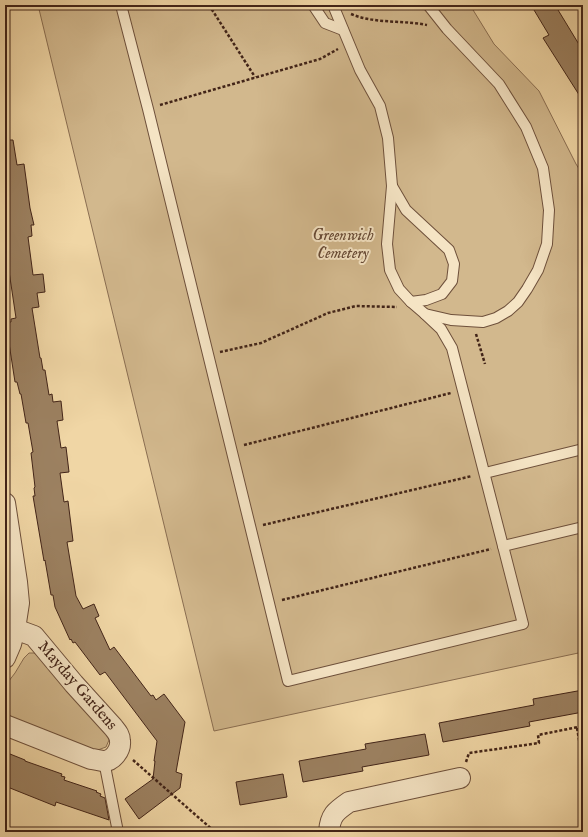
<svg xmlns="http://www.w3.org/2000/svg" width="588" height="837" font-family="'IM FELL English',serif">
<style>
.green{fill:#d2b88d;stroke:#8a6e52}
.building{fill:#9c8161;stroke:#422418}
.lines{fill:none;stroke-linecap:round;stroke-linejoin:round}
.service-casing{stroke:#6e503b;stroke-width:12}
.minor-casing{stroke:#6e503b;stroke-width:22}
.path{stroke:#422418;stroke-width:2.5;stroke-dasharray:3 2;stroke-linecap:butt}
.service{stroke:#f5e4c4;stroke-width:10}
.minor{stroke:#f5e4c4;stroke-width:20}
.labels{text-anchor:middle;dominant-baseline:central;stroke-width:4;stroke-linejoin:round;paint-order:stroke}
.park-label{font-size:16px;font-style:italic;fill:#664935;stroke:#f5e4c4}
.street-label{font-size:16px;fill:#422418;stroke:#f5e4c4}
</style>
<rect width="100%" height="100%" fill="#f0d6a5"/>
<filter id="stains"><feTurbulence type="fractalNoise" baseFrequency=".005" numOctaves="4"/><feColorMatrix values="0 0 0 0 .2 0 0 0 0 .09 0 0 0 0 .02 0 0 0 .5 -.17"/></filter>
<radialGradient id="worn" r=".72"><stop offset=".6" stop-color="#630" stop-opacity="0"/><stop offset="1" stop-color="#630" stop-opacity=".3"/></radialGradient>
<!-- green -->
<g class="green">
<polygon points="38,5 470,5 494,44 539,91 576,164 583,175 583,652 214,731"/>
<polygon points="29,653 34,653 40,656 108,735 109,740 106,747 95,751 5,718 5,686 15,673 24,658"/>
</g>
<!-- building -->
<g class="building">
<polygon points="531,5 555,5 583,51 583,101 543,38 549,35"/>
<polygon points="5,140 13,140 17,165 24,164 30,208 34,225 31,225 32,236 28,237 33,275 43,274 45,292 37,293 39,307 32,308 40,358 41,358 43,370 45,370 49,395 52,394 53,402 61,401 63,420 57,421 61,448 66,447 69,472 60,473 64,502 68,501 73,541 67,542 76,596 83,609 94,604 99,616 95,618 110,650 114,647 151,696 153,695 156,700 164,694 185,722 176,772 182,774 180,788 139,819 125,799 153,779 155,761 154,761 157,741 105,672 100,675 75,642 73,643 71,639 70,640 55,607 53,595 51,595 45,560 44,561 33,496 35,496 34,488 35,487 31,453 33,452 28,423 26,423 21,394 20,394 17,382 15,382 7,330 8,329 7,322 11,322 11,319 16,318 6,251 7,251 5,232"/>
<polygon points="583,690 583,712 529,722 530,726 443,742 439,723 534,705 533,699"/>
<polygon points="425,734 429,755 362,767 363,771 303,782 299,761 366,749 365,744"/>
<polygon points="5,754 9,756 10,754 25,760 25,761 62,774 61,776 65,777 64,780 97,791 96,792 101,794 100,796 105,798 109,820 56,802 55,806 5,786"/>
<polygon points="283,774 287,797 240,805 236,782"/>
</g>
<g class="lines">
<!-- service casing -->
<g class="service-casing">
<g id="service">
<polyline points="121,5 148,109 288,681 523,624 503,546 583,527"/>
<polyline points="313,5 325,23 343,30"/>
<polyline points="333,5 360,70 380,106 388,138 392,186 387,244 390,270 399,289 411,302 425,314 451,320 483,322 496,318 508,311 518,302 527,289 538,270 547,244 549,210 543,168 526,127 499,84 447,29 428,5"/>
<polyline points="392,186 406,210 449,250 454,264 452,281 442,294 426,300 411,302"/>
<polyline points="425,314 441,329 452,348 503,546"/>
<polyline points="485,473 583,449"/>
<polyline points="104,761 118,832"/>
</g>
</g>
<!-- minor casing -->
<g class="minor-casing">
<g id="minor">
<polyline points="5,503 17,582 19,603 15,629 11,644 5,658"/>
<path d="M 5,725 L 91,759 C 95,759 100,761 104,761 C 113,761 121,750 120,741 C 120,735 117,732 113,727 L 74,684 L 34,636 L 15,629"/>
<path d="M 329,832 C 330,815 336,811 349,802 L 460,778"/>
</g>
</g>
<!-- path -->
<g class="path">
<polyline points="209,5 255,77"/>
<path d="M 351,14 C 375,24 402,20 427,25"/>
<polyline points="160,105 320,59 338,49"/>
<polyline points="476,334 485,364"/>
<polyline points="220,352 261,343 328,313 356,306 397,307"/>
<polyline points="244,445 451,393"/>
<polyline points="263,525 472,476"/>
<polyline points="282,600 491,549"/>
<polyline points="577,728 581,751 583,751"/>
<polyline points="133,760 215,832"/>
<polyline points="466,762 469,753 539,743 538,735 583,726"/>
</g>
<!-- service -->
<use href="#service" class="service"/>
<!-- minor -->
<use href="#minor" class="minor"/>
</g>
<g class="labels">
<!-- park labels -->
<g class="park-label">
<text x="343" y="236">Greenwich<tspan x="343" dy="18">Cemetery</tspan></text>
</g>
<!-- street labels -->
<g class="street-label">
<text transform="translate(77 686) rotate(49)">Mayday Gardens</text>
</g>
</g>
<!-- margin -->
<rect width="588" height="837" fill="none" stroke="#f0d6a5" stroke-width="20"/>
<rect x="6" y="6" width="576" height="825" fill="none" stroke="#422418" stroke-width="2"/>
<rect x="10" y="10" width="568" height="817" fill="none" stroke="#422418"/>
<rect width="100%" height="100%" filter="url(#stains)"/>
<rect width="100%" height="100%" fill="url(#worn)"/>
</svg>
